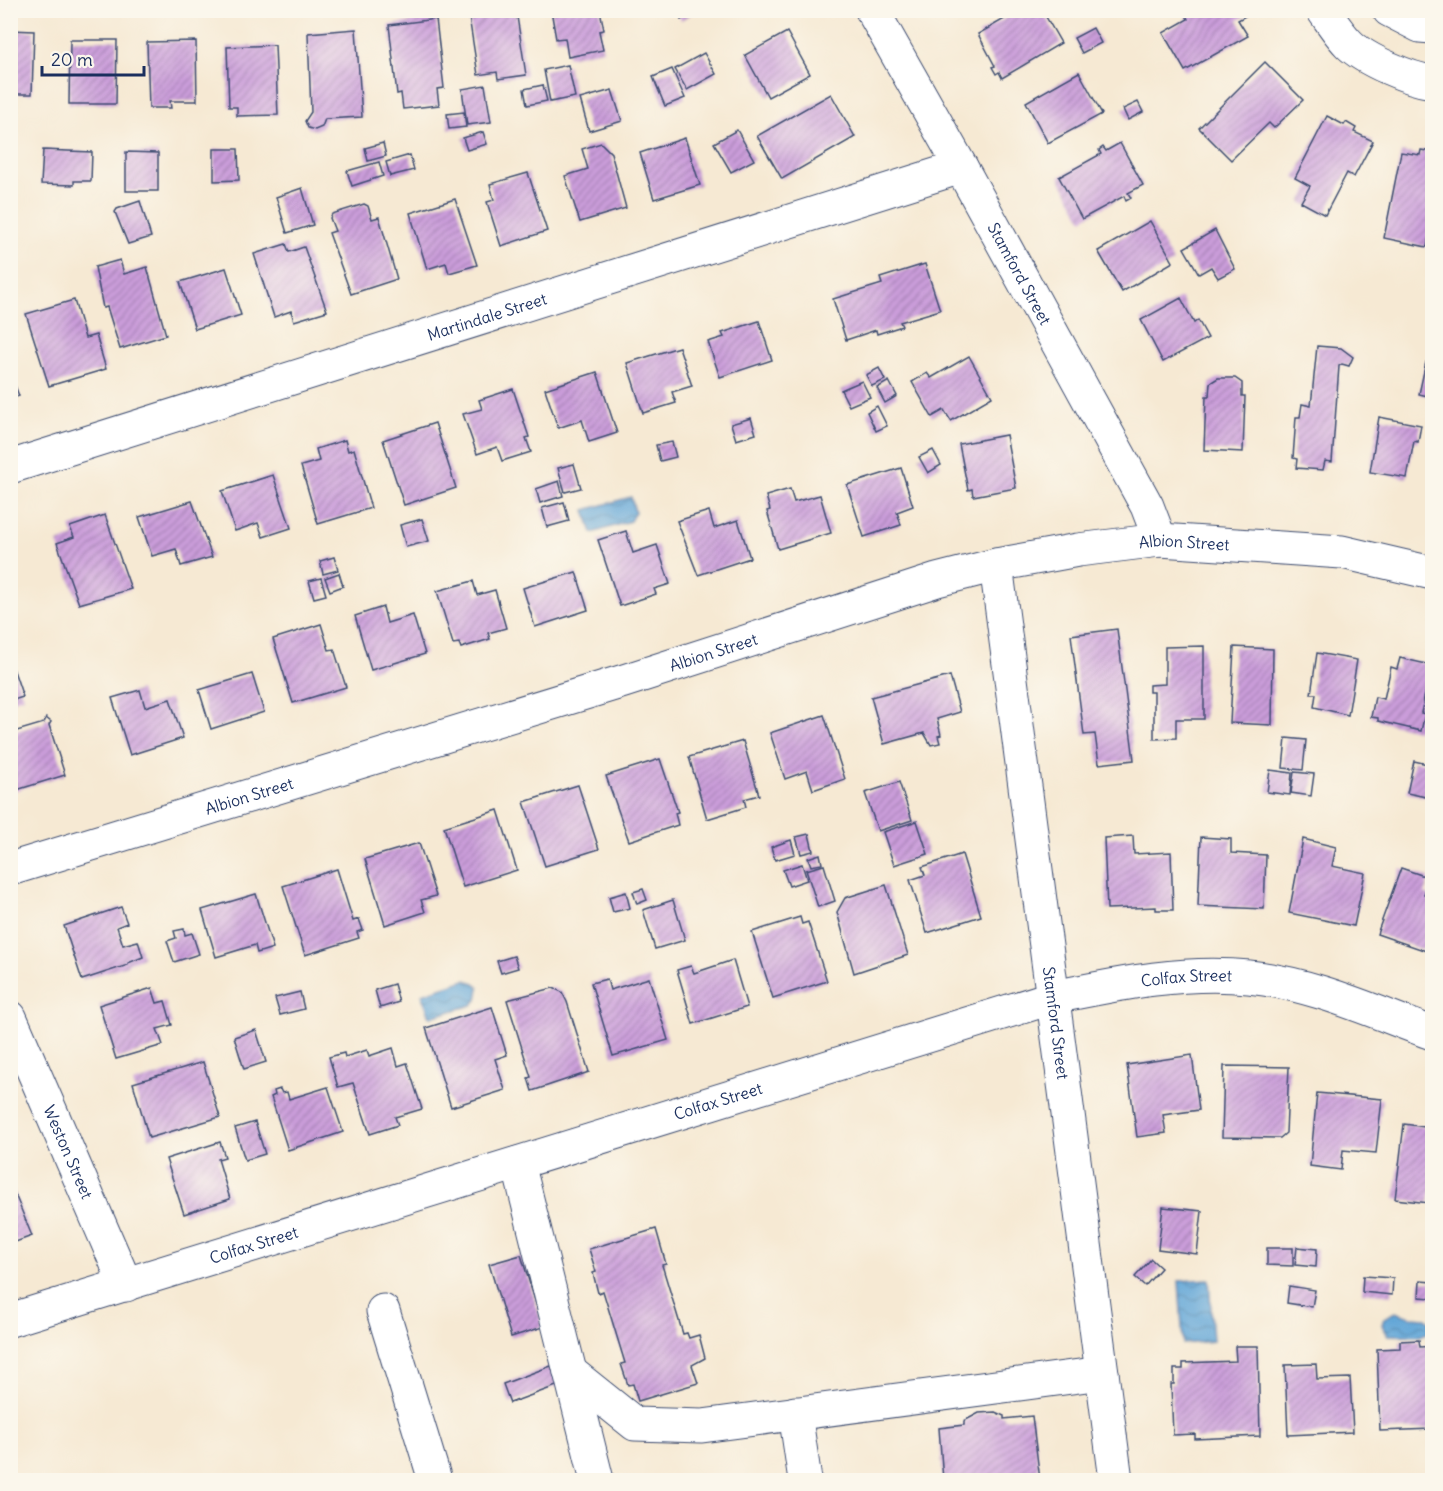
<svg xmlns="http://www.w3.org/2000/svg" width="1443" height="1491" font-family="Delius,sans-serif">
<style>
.water{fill:url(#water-waves);stroke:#3e6a9a;stroke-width:1.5}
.building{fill:url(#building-hatch)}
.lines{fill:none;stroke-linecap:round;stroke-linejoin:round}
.minor-casing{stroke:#3c4b70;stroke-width:35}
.minor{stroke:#fff;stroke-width:33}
.labels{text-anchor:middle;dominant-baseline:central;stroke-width:5;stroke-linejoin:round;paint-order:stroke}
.street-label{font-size:16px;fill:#1b2f5e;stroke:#fbf7ec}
</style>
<defs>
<pattern id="water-waves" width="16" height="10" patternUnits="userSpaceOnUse" patternTransform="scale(1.5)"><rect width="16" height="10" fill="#62a6d7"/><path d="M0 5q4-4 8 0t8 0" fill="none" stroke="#5088b2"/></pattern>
<pattern id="building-hatch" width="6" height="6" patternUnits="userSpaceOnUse" patternTransform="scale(1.5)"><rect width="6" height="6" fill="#cb9dda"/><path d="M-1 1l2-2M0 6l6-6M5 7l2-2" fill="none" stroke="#a480b4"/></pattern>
</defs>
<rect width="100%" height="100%" fill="#fbf7ec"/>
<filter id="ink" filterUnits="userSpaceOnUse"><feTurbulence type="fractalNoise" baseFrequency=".0167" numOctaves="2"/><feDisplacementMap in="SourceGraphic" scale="12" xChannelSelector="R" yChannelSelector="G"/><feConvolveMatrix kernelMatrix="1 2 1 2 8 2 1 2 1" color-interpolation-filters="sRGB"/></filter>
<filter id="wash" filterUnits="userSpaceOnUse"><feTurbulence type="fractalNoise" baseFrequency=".008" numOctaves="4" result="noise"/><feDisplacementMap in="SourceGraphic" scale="24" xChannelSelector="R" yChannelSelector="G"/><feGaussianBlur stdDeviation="1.35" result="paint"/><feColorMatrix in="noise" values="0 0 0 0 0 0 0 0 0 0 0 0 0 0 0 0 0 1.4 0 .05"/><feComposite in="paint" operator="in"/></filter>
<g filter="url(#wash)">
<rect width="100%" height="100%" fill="#f6e9d3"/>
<!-- water -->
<g class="water">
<polygon points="631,497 635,512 630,521 592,533 585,510"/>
<polygon points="465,980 475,983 479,988 477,1000 472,1005 430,1017 422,994"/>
<polygon points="1209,1279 1213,1341 1183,1344 1179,1281"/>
<polygon points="1395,1312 1411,1317 1426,1318 1430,1322 1429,1332 1420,1336 1388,1335 1382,1325 1384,1318"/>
</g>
<g id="blocks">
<!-- building -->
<g class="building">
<polygon points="468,10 516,10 526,75 498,79 497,72 478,75"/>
<polygon points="551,10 600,10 604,30 599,31 603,50 568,57 565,38 556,39"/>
<polygon points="676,10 698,10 681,20"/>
<polygon points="1020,10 1042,10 1061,43 1002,78 999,72 996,74 992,67 995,66 978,34"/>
<polygon points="1187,10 1244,10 1247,15 1238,20 1248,36 1185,71 1163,33 1188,19 1184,12"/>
<polygon points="436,19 444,88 437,89 439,105 403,109 401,93 397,94 389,25"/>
<polygon points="1093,28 1101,43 1082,53 1074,38"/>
<polygon points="356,29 362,117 325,119 322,127 315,130 308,128 305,121 311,112 308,33"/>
<polygon points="10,30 34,31 32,94 10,94"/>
<polygon points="787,32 810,74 768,97 745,55"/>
<polygon points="70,40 117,40 116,104 69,104"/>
<polygon points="196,41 197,101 170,101 171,108 149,108 147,42"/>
<polygon points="275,45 278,115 237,116 237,107 229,107 227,47"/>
<polygon points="704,53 716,74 687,90 675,69"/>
<polygon points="1265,62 1303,100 1274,128 1269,123 1231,160 1199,128"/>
<polygon points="568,65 575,97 550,102 544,70"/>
<polygon points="672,69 685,98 665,106 653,77"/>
<polygon points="1079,72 1102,114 1048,143 1026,102"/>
<polygon points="485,85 491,122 467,125 462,89"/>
<polygon points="543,85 547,101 527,105 524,89"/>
<polygon points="612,90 622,121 589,131 580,99"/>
<polygon points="831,94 855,137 782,179 757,136"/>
<polygon points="1138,102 1143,112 1128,120 1123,109"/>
<polygon points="464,112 466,127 449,129 447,114"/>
<polygon points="1327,116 1344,125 1346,122 1356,128 1354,132 1373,141 1354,177 1347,173 1325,215 1301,202 1310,186 1295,178"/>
<polygon points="737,130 754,160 731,172 714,143"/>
<polygon points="483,132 487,144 467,150 463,138"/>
<polygon points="685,138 700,185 654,199 640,153"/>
<polygon points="383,143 386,156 368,161 365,148"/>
<polygon points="601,143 611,153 626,208 580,222 565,176 588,169 582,149"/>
<polygon points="1120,143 1143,185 1128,193 1131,198 1126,201 1124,196 1082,219 1059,177 1101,154 1099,150 1103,147 1106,151"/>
<polygon points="214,149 238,149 239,180 214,181"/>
<polygon points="43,150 92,152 91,181 74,181 74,185 41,184"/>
<polygon points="1421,150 1432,152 1432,221 1427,247 1384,238 1401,152 1420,155"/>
<polygon points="126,152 158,153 158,191 126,191"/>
<polygon points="410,155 414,170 390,176 386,162"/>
<polygon points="379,162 383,176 352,186 347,171"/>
<polygon points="528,173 547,231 501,246 487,202 494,200 490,184"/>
<polygon points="302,188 313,225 287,233 276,197"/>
<polygon points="455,199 477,265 449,273 446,263 427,269 410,213"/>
<polygon points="140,201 151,237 128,244 115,212 117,209"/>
<polygon points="364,204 368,206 372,219 379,217 397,279 351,294 329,233 335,231 330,218 332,214"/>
<polygon points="1150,221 1173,262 1122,292 1098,251"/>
<polygon points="1215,230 1235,269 1218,278 1211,267 1199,274 1184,248"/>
<polygon points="286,244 289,252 304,247 327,311 294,321 291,311 274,317 254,254"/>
<polygon points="120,260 124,274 147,267 166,335 120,349 107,307 103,308 95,267"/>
<polygon points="925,264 940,310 900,322 902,326 877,334 876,330 846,340 833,299 882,284 880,278"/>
<polygon points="226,268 241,315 195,329 180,282"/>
<polygon points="1181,298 1194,323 1198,320 1208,338 1163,362 1141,320"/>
<polygon points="74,300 85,338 96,335 106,369 49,386 26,314"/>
<polygon points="759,321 772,360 720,377 708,342 724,337 722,333"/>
<polygon points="1317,346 1341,348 1353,357 1349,366 1342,364 1339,366 1332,462 1325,461 1323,470 1296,468 1297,459 1293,458 1296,417 1300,417 1302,404 1311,406"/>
<polygon points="679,347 692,386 672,392 676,403 643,413 627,363"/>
<polygon points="969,356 992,397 951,421 944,410 932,417 912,382 927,373 931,378"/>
<polygon points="1426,362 1432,363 1432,397 1419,394"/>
<polygon points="879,368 885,380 872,386 866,375"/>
<polygon points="10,372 19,396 10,399"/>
<polygon points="597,372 617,433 589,442 582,420 558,428 545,389"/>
<polygon points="1218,378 1235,378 1242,383 1242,396 1245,396 1243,452 1204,450 1206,396 1209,396 1210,383"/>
<polygon points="862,381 870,397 849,406 841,390"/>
<polygon points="889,381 897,396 885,403 877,388"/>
<polygon points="513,389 529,437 526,438 531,452 502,461 497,447 477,454 463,414 482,409 479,400"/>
<polygon points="877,406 887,426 876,431 867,412"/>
<polygon points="1379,417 1421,425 1418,442 1414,441 1407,478 1370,472"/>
<polygon points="751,418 756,434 736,440 731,424"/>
<polygon points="435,423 456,488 404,505 383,440"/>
<polygon points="1006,435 1016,488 973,496 972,489 968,490 959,444"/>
<polygon points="345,440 348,451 354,449 371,508 318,524 301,466 319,461 316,449"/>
<polygon points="672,442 676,457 660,461 656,445"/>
<polygon points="933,450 941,465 928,473 919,457"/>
<polygon points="574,464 581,488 565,492 558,468"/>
<polygon points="901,468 913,506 897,512 901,525 864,537 847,485"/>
<polygon points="273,475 291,528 263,537 258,523 235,531 222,491"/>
<polygon points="559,481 563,496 540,503 536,489"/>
<polygon points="790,489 794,502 820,495 831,533 778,549 767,511 770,510 766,496"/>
<polygon points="192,501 212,557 181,566 176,549 152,556 139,517"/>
<polygon points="564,502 569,521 547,527 542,508"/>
<polygon points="709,511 714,528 738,520 750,558 698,575 677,521"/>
<polygon points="105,515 131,589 79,604 57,543 74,537 70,527"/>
<polygon points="422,519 429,541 406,547 400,525"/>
<polygon points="626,531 633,553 657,545 670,584 654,589 656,594 620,606 598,540"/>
<polygon points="334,557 338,570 323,574 320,561"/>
<polygon points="576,572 588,610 535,627 523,588"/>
<polygon points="339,573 343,586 330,591 325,578"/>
<polygon points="321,578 326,595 314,598 309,581"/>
<polygon points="473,581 477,595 495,590 506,628 488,633 490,639 461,648 459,643 453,644 437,591"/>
<polygon points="383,607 387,623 413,615 425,654 371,670 355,616"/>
<polygon points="321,624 329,650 334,649 346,687 293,703 273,639"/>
<polygon points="1117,629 1134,760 1099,764 1095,734 1084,735 1071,635"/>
<polygon points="1204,646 1204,719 1176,719 1176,738 1154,739 1154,692 1149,692 1149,685 1165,684 1165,647"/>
<polygon points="1234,647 1273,649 1272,725 1230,723"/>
<polygon points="1317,653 1357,660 1348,715 1314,707 1316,694 1311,694"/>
<polygon points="1400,658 1431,665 1421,713 1425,714 1421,731 1378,721 1378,718 1371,717 1375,697 1384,699 1391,667 1397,669"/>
<polygon points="10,659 23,697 10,701"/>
<polygon points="252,674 264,712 211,729 199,690"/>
<polygon points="950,676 960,712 937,719 941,735 938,736 940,743 931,745 924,733 884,744 871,697"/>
<polygon points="140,690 145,707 170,699 183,738 130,755 112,698"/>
<polygon points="824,715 845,779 813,790 807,771 785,779 770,733"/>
<polygon points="46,718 51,722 49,725 65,775 10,792 10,733 44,723"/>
<polygon points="1286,738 1306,740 1303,770 1283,768"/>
<polygon points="743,741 759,795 744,799 746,807 707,819 689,757"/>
<polygon points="660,759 678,812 675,813 678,825 629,841 606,776"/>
<polygon points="1414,761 1432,765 1426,797 1407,793"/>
<polygon points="1270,770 1292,773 1290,795 1267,792"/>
<polygon points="1294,772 1314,774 1311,796 1291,793"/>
<polygon points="899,782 912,820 878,831 865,793"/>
<polygon points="578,785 599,849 545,866 524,802"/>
<polygon points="498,810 517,870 463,887 444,827"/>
<polygon points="917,821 928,854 894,865 883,832"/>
<polygon points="809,834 813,851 801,854 796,837"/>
<polygon points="1133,836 1134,854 1171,852 1173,910 1156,910 1156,907 1107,909 1104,838"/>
<polygon points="1201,837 1231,839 1231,853 1266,855 1264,909 1198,906"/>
<polygon points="1303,839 1336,847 1332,866 1365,873 1354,926 1289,913"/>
<polygon points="791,840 795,854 775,860 771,847"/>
<polygon points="419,843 436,896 421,900 425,912 385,925 365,859"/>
<polygon points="820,854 822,864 811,866 808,858"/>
<polygon points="962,854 981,916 927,933 910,880 925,875 922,867"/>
<polygon points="802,864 807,880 789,886 783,870"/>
<polygon points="824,865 835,901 818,907 806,870"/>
<polygon points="1401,868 1430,878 1424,894 1432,897 1432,953 1377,934"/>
<polygon points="337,869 353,921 359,919 363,930 357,932 359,938 305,955 283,886"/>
<polygon points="886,885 908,955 854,973 837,912 845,898"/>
<polygon points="643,889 647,900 637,904 633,892"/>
<polygon points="626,892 630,908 613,912 609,897"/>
<polygon points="256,894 273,948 257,953 255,945 216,957 202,910"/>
<polygon points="673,900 685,940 655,949 643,910"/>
<polygon points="121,907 127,923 117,927 123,945 138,941 143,957 128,963 128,965 82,980 64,926"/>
<polygon points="800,917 802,924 808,922 827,981 773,998 752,932"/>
<polygon points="184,929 185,935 192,933 199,954 174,962 167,941 176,938 174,931"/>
<polygon points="514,956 518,968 501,973 497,961"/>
<polygon points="733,960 747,1007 693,1024 677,970 691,966 694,973"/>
<polygon points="649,978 668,1040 613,1056 591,983 607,979 610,990"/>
<polygon points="394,984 399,1002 380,1008 375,990"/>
<polygon points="152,988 157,1003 165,1001 172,1025 157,1029 163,1045 116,1059 99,1005"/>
<polygon points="553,988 562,992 567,1002 589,1072 532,1091 528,1078 531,1077 507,1000"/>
<polygon points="300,992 304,1009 280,1015 275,998"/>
<polygon points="492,1007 507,1055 495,1059 505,1090 451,1107 426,1028"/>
<polygon points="256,1030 266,1062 244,1069 234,1037"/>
<polygon points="393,1048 398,1066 407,1063 422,1109 395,1117 398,1125 370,1134 353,1083 338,1087 329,1057 344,1053 345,1057 367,1050 369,1056"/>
<polygon points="1192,1055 1199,1110 1163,1115 1166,1133 1137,1137 1127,1065"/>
<polygon points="203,1062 220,1117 149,1138 133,1083"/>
<polygon points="1224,1066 1289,1067 1286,1133 1280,1138 1222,1137"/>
<polygon points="328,1087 343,1132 288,1150 271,1097 275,1095 274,1091 280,1089 282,1093 287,1092 289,1099"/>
<polygon points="1317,1093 1382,1099 1376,1153 1343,1150 1341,1170 1310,1166"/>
<polygon points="255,1122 265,1154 245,1160 235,1128"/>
<polygon points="1404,1124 1432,1128 1432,1182 1429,1203 1395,1199"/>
<polygon points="220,1142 225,1157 218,1159 230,1199 184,1214 166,1159"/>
<polygon points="10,1182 32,1236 10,1244"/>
<polygon points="1163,1207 1202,1211 1197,1254 1158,1249"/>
<polygon points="656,1229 666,1264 662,1265 683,1334 687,1333 689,1338 699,1335 705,1358 692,1365 698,1383 638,1401 633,1384 628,1385 621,1364 625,1363 603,1291 598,1293 593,1273 596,1272 589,1249"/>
<polygon points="1297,1247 1317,1249 1316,1267 1295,1265"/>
<polygon points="1267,1248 1293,1248 1293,1266 1267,1265"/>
<polygon points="521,1255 543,1327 511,1337 489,1264"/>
<polygon points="1151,1259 1161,1268 1145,1286 1135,1277"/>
<polygon points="1363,1276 1393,1278 1392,1295 1362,1292"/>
<polygon points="1420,1281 1432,1282 1432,1298 1419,1297"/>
<polygon points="1289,1286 1315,1290 1312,1307 1287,1303"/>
<polygon points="1419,1340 1420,1347 1432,1346 1432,1429 1380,1431 1377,1349 1400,1348 1400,1341"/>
<polygon points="1235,1346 1258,1346 1260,1436 1195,1439 1195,1434 1173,1435 1171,1384 1174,1384 1174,1369 1183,1369 1183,1363 1236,1361"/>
<polygon points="1316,1364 1317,1379 1350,1378 1353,1432 1288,1435 1285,1365"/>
<polygon points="551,1366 559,1385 510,1403 503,1384"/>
<polygon points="995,1412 1004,1416 1004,1419 1032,1416 1040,1480 943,1480 939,1428 964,1425 964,1421 979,1413"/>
</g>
</g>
</g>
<g filter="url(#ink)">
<use href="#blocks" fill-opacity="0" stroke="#3c4b70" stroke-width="1.5"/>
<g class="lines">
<!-- minor casing -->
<g class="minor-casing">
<g id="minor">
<path id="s1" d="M 872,10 L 961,167 L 1147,506 L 1160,540"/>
<path d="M 1323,10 C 1331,21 1339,34 1349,44 C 1365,60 1410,79 1432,82"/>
<polyline points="1389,10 1420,26 1432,27"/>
<path id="s2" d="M 10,467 L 961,167"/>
<path id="s3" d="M 996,565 L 1116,1480"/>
<path id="s4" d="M 10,869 L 624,681 L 937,580 L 996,565 L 1078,550 L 1160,540 L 1342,552 L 1432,573"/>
<path id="s5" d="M 10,1017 L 126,1285"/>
<polyline points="518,1163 597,1480"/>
<polyline points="383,1311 435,1480"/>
<path id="s6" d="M 10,1320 L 1054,997 C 1118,984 1184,970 1249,977 C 1312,983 1374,1012 1432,1033"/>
<polyline points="570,1372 635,1424 702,1426 1102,1373"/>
<polyline points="795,1413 805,1480"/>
</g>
</g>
<!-- minor -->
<use href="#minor" class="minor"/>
</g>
</g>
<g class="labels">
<!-- street labels -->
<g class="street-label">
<text stroke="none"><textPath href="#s1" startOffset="302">Stamford Street</textPath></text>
<text stroke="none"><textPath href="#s2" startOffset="500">Martindale Street</textPath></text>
<text stroke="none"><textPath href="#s4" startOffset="1222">Albion Street</textPath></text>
<text stroke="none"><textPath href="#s4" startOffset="736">Albion Street</textPath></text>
<text stroke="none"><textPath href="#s4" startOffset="250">Albion Street</textPath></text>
<text stroke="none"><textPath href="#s6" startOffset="1227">Colfax Street</textPath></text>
<text stroke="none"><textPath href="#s3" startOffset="462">Stamford Street</textPath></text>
<text stroke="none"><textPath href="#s6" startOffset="741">Colfax Street</textPath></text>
<text stroke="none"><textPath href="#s5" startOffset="147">Weston Street</textPath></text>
<text stroke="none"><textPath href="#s6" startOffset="255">Colfax Street</textPath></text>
</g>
</g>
<!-- margin -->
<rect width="1443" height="1491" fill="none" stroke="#fbf7ec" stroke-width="36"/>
<!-- scale -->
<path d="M42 66v9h102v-9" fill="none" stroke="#1b2f5e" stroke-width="3"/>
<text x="51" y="66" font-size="18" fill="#1b2f5e" stroke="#fbf7ec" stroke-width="4.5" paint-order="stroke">20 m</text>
</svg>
